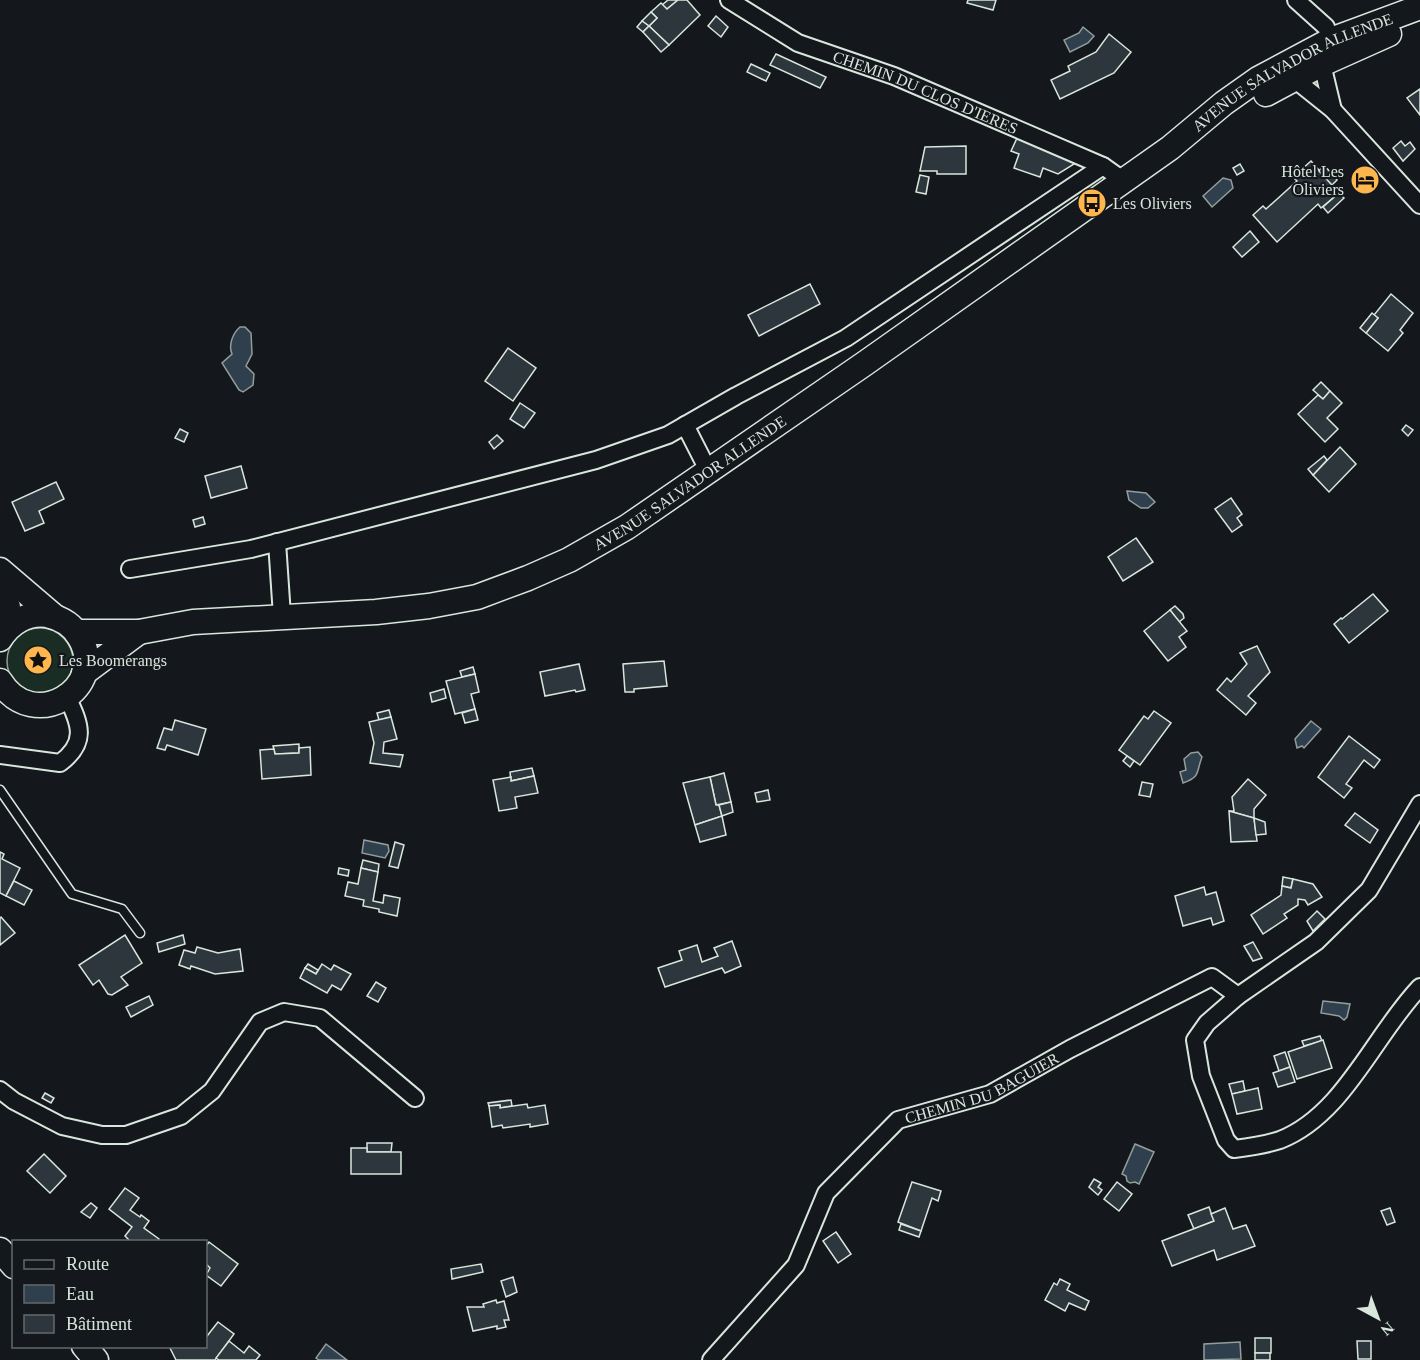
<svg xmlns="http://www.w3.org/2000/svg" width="1420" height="1360" font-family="'Times New Roman',serif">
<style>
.green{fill:#1a2d24;stroke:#939e99;stroke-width:1.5}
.water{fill:#2f3f4d;stroke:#939e99;stroke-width:1.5}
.building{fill:#2c363c;stroke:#d8e6dc;stroke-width:1.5}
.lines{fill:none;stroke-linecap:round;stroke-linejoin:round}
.lane-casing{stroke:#d8e6dc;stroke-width:11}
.street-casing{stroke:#d8e6dc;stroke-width:20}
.secondary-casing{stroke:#d8e6dc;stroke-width:27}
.lane{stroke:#14181c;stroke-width:8}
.street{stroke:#14181c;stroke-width:16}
.secondary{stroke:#14181c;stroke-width:24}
.labels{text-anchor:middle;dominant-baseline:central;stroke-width:4.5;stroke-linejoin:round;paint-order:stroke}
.street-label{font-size:16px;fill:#d8e6dc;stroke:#14181c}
.poi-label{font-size:16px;fill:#d8e6dc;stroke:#14181c;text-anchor:start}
</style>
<rect width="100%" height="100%" fill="#14181c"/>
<!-- green -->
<circle class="green" cx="40" cy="661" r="33"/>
<!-- water -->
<g class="water">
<polygon points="1083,27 1094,36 1088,43 1070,52 1064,40 1079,33"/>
<polygon points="1223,178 1231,180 1233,188 1212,207 1203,196"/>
<path d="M 240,327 L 245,327 L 251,333 L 252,354 L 246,366 L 254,374 L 253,385 L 243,392 L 239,390 L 222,363 L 232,354 C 228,345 233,333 240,327 Z"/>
<polygon points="1127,491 1146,493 1155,502 1148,508 1141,508 1129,500"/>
<polygon points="1311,721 1321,729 1304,748 1302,746 1297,748 1295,739"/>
<path d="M 1198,752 L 1202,757 C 1196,772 1201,777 1183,783 L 1180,772 L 1186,770 L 1184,759 L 1191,753 Z"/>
<polygon points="364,840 388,845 389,851 385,858 362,853"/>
<polygon points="1323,1001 1350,1004 1347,1017 1344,1020 1339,1016 1321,1013"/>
<polygon points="1135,1144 1154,1152 1139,1184 1135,1182 1130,1183 1127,1181 1126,1176 1122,1174"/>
<polygon points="1240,1342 1241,1359 1204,1360 1204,1344"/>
<polygon points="326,1344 347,1360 319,1360 316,1358"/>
</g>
<!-- building -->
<g class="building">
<polygon points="668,0 678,0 667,9 662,5"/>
<polygon points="678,0 687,0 700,15 669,45 649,26 657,18 651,12 661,3 667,9"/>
<polygon points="968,0 996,0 993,10 967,3"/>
<polygon points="651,12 657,18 649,26 642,21"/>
<polygon points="716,16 728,27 721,37 708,26"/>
<polygon points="642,21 649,26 643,32 637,27"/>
<polygon points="649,26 669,45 661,52 643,32"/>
<polygon points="1109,34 1131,52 1114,73 1060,99 1051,80 1070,71 1068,66 1096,52"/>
<polygon points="776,54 826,77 820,88 770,65"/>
<polygon points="751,64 770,73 766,81 747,72"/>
<polygon points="1420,89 1420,115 1407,98"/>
<polygon points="1018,136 1079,161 1058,174 1043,168 1040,177 1014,168 1019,154 1011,151"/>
<polygon points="1401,141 1405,146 1410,142 1415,149 1403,161 1393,148"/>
<polygon points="966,146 966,174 937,174 937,171 920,171 925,147"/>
<polygon points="1311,161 1339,193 1321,208 1318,204 1277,242 1253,215 1263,206 1266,209 1297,181 1293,177"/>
<polygon points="1240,164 1244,171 1237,175 1233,168"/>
<polygon points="1324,165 1337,180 1332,185 1319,171"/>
<polygon points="920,175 929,177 926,194 916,192"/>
<polygon points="1339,193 1344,198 1328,213 1323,207"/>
<polygon points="1250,231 1259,242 1242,257 1233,247"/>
<polygon points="810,284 820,304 759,336 748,315"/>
<polygon points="1391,294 1413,313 1400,330 1403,333 1388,351 1366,333 1378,318 1374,315"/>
<polygon points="1372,313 1378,318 1366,333 1360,328"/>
<polygon points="508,348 536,368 513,401 485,381"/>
<polygon points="1321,382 1330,391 1323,399 1313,390"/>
<polygon points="1330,391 1342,403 1327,418 1338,429 1325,442 1298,414 1318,395 1323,399"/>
<polygon points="520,403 535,413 524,428 510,419"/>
<polygon points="1406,425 1413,430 1408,436 1402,430"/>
<polygon points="180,429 188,433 184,442 175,438"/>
<polygon points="497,435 503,441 494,449 489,442"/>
<polygon points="1340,447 1356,464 1329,492 1313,475"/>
<polygon points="1324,456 1327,460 1313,475 1308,469"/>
<polygon points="241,466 247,488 211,498 205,476"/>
<polygon points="56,482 64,499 39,511 44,523 25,531 12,502"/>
<polygon points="1231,498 1242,514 1237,518 1242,525 1232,532 1215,509"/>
<polygon points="203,517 205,524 195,527 193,520"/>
<polygon points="1136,538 1153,562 1123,581 1108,557"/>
<polygon points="1373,594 1388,611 1349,643 1334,624 1341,618 1342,619"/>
<polygon points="1175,606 1183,614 1184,618 1179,622 1170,610"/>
<polygon points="1170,610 1187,631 1179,637 1186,647 1168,661 1144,631"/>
<polygon points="1257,646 1270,672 1248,696 1256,703 1246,715 1217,690 1227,678 1231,682 1247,664 1240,653"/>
<polygon points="664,661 667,686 634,689 634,692 625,692 623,664"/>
<polygon points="579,664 585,690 576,692 575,690 545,696 540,672"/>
<polygon points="473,667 475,674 462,677 460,671"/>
<polygon points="475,674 479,692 471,694 475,709 455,714 446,681"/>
<polygon points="444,689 446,698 432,702 430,693"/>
<polygon points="475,709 478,720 465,723 462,713"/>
<polygon points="389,710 391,717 379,720 377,713"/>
<polygon points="1154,711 1171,723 1140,765 1119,750 1144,716 1148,719"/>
<polygon points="391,717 397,739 384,742 383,753 403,755 400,767 370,763 374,743 369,722"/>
<polygon points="175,720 206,729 198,755 167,745 165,750 157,748 164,728 172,730"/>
<polygon points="1349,736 1380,760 1374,768 1364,760 1346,784 1352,788 1344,798 1318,777"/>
<polygon points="299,744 299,753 275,754 273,746"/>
<polygon points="310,747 311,775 262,779 260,750 274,749 275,754 299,753 299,748"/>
<polygon points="1127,756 1134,761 1130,767 1123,761"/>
<polygon points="532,768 534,776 511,781 510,772"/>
<polygon points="724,773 731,802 716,805 710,777"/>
<polygon points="534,776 538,793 515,797 517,808 499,811 493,780 511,777 511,781"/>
<polygon points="710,777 716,805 719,805 722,816 695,825 683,783"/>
<polygon points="1248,779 1266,795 1254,809 1254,818 1229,811 1234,811 1232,797"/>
<polygon points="1142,782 1153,784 1150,797 1139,795"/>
<polygon points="768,790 770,800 757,802 755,793"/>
<polygon points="731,802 733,812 722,816 719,805"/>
<polygon points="1229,811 1254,818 1257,841 1231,842"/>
<polygon points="1355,813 1378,830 1370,843 1345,825"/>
<polygon points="722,816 726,835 700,842 695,825"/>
<polygon points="1254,818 1265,822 1266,834 1256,835"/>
<polygon points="395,842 404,845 398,868 389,866"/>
<polygon points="0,852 4,854 2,859 20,868 6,896 0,893"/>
<polygon points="363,860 379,864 378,872 361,868"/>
<polygon points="339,868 349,870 348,876 338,874"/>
<polygon points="361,868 378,872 373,901 383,903 384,895 400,898 397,916 379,912 379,909 363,906 364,900 345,896 348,882 358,884"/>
<polygon points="1283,877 1293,879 1291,888 1282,886"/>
<polygon points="1293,879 1313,884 1322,897 1308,905 1305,900 1298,899 1298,905 1284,914 1287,918 1263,934 1251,915 1281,895 1282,886 1291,888"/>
<polygon points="14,881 32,890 24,905 6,896"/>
<polygon points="1204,887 1206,895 1216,892 1224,921 1213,925 1211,918 1183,926 1175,896"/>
<polygon points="1317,911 1325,919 1313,931 1307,921"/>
<polygon points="1,917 15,933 0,945 0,918"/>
<polygon points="125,935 142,963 121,977 128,985 112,995 108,994 99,980 93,985 79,965"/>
<polygon points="183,935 185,944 159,952 157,943"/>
<polygon points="732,941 741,966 725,973 722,968 665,987 658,968 682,960 679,951 697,945 702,962 718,956 714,948"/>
<polygon points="1253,942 1262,958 1253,961 1244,946"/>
<polygon points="197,947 218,953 240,949 243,971 215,974 191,966 190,969 179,965 184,950 195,953"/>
<polygon points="308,964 318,970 316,974 305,968"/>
<polygon points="322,964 331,970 334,965 351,974 341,990 332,985 327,993 300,978 305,968 316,974"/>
<polygon points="376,982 386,988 378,1002 367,996"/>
<polygon points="149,996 153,1005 131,1017 126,1007"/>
<polygon points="1320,1036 1322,1041 1304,1046 1302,1041"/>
<polygon points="1323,1040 1332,1068 1297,1079 1288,1052"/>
<polygon points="1285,1052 1290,1067 1279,1071 1274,1056"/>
<polygon points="1290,1067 1295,1082 1278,1087 1273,1073"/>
<polygon points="1243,1081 1245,1091 1232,1094 1229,1084"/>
<polygon points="1258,1088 1262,1109 1237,1114 1232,1094"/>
<polygon points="45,1093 54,1098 51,1103 42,1098"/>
<polygon points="511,1100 512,1106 500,1108 500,1105 489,1106 488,1103"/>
<polygon points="527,1104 528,1108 545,1105 548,1124 530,1127 530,1124 503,1128 502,1125 492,1127 489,1106 500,1105 500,1108"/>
<polygon points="367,1143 392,1143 391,1152 367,1152"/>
<polygon points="351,1148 367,1148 367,1152 401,1152 401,1174 351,1174"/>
<polygon points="44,1154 66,1176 50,1193 27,1171"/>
<polygon points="1094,1179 1101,1183 1098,1187 1102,1190 1098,1195 1089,1187"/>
<polygon points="912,1182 941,1191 938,1201 932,1198 921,1231 898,1222"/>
<polygon points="1117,1182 1132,1194 1119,1211 1104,1199"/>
<polygon points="125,1188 139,1198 130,1210 140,1217 141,1215 149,1221 144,1228 159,1239 158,1242 131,1242 125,1236 132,1227 109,1209"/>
<polygon points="91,1203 97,1208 90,1218 81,1212"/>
<polygon points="1209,1207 1214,1221 1194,1229 1188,1215"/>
<polygon points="1225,1208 1233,1229 1246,1225 1255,1246 1217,1260 1214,1250 1172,1266 1162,1241 1214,1221 1211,1214"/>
<polygon points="1390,1208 1395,1222 1387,1225 1381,1211"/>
<polygon points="901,1224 921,1231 919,1237 899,1230"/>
<polygon points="836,1232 851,1254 838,1263 823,1241"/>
<polygon points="209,1242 238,1264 221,1286 206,1275 210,1268 206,1264 206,1246"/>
<polygon points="481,1264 483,1272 452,1279 451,1269"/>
<polygon points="513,1277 517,1292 506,1297 501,1281"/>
<polygon points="1060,1279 1070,1284 1067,1290 1089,1301 1085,1310 1069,1303 1065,1311 1045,1300 1054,1283 1057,1285"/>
<polygon points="496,1300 497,1303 504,1301 509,1320 504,1320 506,1327 497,1329 497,1326 473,1331 467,1307 484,1307 483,1304"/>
<polygon points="218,1322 234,1334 215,1360 176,1360 170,1348 171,1346 206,1346 206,1335 207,1336"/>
<rect x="1255" y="1338" width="16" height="15"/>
<polygon points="229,1341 244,1353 249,1346 260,1355 256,1360 219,1360 216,1358"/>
<polygon points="1357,1341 1371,1341 1371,1359 1358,1359"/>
<rect x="1255" y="1353" width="15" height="7"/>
</g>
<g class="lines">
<!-- lane casing -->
<g class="lane-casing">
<polyline id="lane" points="0,790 72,894 122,909 140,933"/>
</g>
<!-- street casing -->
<g class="street-casing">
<g id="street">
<path id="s1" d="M 729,0 L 798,43 L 894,76 L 1103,166 L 1124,181"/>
<polyline points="1296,0 1326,27 1331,40 1327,50"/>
<polyline points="1322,64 1333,110"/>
<polyline points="1294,70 1293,78 1333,110 1420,205"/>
<polyline points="685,425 709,472"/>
<polyline points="277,542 282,616"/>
<polyline points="130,569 251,549 596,460 668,435 736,396 846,338 1103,166"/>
<path d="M 0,755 L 60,763 C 87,743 81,725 67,697"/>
<path d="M 1420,804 L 1369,890 L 1316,942 L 1238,996 L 1207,1023 L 1195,1040 L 1201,1076 L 1226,1140 L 1234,1149 C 1250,1147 1265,1145 1280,1140 C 1344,1115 1374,1035 1420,987"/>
<polyline points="0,1090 14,1101 62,1126 102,1135 126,1135 181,1116 212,1091 260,1022 284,1012 320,1018 415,1098"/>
<path id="s2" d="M 711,1360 L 796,1265 L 826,1193 L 898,1120 L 990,1094 L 1070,1049 L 1212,977 L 1238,996"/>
</g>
</g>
<!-- secondary casing -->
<g class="secondary-casing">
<g id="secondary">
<polyline points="1266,94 1322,64 1389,34"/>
<polyline points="0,570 55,617"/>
<polyline points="0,592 8,607 6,630"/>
<path id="s3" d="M 76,632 L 139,632 L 193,622 L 376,612 L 429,606 L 477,597 L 528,578 L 569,560 L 627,527 L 864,364 L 1170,148 L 1224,103 L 1258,79 L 1331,40 L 1420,7"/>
<path d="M 0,639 C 10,623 27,612 47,615 C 61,618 73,625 80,638 C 109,688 33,735 0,681"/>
<polyline points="84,673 139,632"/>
<polyline points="0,1250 14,1266"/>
<polyline points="84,1346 96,1360"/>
</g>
</g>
<!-- lane -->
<use href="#lane" class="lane"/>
<!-- street -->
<use href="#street" class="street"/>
<!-- secondary -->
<use href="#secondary" class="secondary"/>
</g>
<!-- icons -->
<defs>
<g id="hotel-disc" transform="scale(1.5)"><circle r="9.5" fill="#ffb74d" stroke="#14181c"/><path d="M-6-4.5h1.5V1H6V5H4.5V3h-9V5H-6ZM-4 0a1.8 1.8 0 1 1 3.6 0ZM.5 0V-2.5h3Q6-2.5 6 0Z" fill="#111"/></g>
<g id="bus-disc" transform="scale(1.5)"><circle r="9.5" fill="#ffb74d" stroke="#14181c"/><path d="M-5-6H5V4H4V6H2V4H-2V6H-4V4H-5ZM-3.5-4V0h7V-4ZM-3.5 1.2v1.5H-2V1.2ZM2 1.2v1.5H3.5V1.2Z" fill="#111"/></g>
<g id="sight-disc" transform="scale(1.5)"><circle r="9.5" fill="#ffb74d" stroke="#14181c"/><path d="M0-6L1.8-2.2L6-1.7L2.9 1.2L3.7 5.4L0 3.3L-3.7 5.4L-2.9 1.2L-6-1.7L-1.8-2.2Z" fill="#111"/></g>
</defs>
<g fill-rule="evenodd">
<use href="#hotel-disc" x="1365" y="180"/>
<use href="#bus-disc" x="1092" y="203"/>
<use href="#sight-disc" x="38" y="660"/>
</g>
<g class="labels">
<!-- street labels -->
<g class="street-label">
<text stroke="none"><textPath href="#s3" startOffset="1377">AVENUE SALVADOR ALLENDE</textPath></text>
<text stroke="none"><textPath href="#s1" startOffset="218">CHEMIN DU CLOS D'IERES</textPath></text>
<text stroke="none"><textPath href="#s3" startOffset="646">AVENUE SALVADOR ALLENDE</textPath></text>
<text stroke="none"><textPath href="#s2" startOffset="398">CHEMIN DU BAGUIER</textPath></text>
</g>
<!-- poi labels -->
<g class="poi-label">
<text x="1344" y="171" text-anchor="end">Hôtel Les<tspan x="1344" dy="18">Oliviers</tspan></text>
<text x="1113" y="203">Les Oliviers</text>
<text x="59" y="660">Les Boomerangs</text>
</g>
</g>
<!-- legend -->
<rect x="12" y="1240" width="195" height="108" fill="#14181c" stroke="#626a69" stroke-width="1.5"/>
<rect x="24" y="1260" width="30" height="9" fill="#14181c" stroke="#626a69" stroke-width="1.5"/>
<text x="66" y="1270" font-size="18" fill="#d8e6dc">Route</text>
<rect x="24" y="1285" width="30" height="18" fill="#2f3f4d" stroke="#626a69" stroke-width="1.5"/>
<text x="66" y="1300" font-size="18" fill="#d8e6dc">Eau</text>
<rect x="24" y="1315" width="30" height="18" fill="#2c363c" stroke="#626a69" stroke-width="1.5"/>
<text x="66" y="1330" font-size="18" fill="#d8e6dc">Bâtiment</text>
<!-- north arrow -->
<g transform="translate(1378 1318) rotate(139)" stroke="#14181c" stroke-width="4.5" paint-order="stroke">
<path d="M0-4.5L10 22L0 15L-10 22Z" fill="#d8e6dc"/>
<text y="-9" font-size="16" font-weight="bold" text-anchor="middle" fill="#d8e6dc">N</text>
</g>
</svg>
